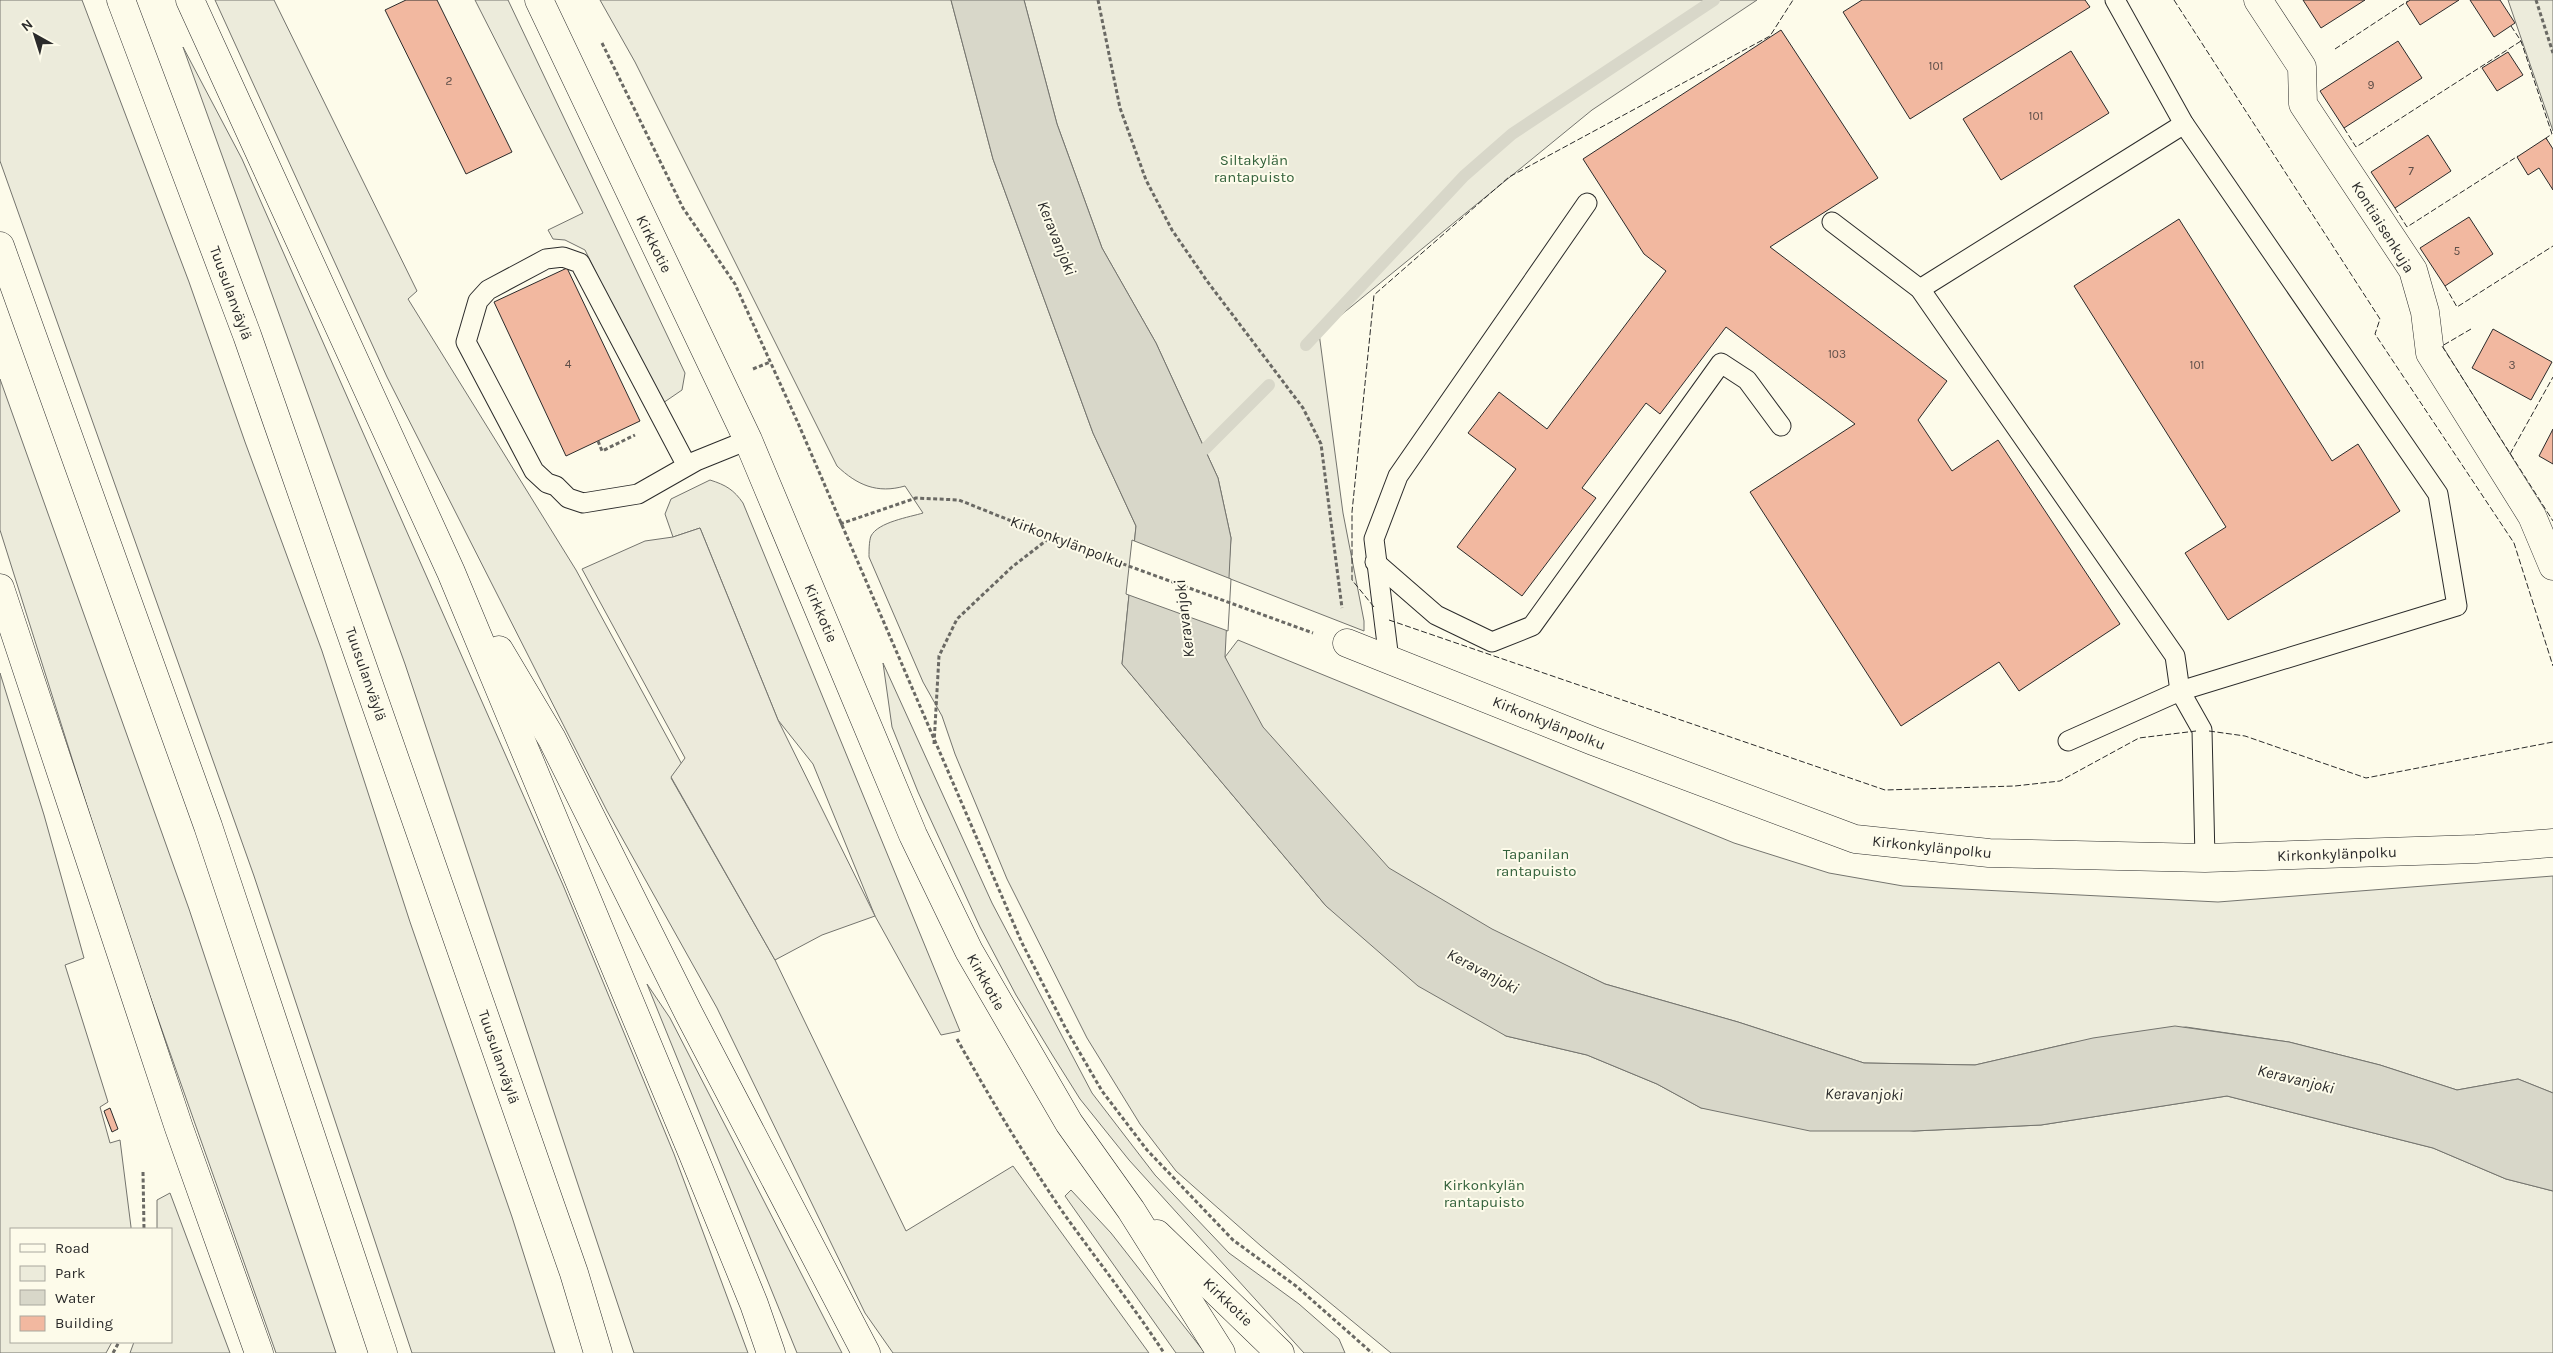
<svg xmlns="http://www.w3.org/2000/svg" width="2553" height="1353" font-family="Karla,sans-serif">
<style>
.green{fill:#ecebdb;stroke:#74746e}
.parking{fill:#eceadb;stroke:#74746e}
.water{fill:#d8d7c9;stroke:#74746e}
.pier{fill:#fdfbea;stroke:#74746e}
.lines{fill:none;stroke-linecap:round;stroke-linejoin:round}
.stream{stroke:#d8d7c9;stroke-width:12}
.building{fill:#f2b8a0;stroke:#2b2b2b}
.lane-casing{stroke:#2b2b2b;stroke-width:21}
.street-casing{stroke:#2b2b2b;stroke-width:29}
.secondary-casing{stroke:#2b2b2b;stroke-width:29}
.highway-casing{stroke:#2b2b2b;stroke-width:29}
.path{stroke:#6a6964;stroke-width:3;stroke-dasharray:4 2.5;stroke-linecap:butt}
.lane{stroke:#fdfbea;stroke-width:19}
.street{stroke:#fdfbea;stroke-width:28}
.secondary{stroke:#fdfbea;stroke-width:28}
.highway{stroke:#fdfbea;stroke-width:28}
.fence{stroke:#2b2b2b;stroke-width:1;stroke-dasharray:6 2.5;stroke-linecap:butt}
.labels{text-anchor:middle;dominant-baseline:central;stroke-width:4;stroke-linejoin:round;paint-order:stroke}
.number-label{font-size:12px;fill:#5d4e48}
.park-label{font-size:15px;fill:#34623c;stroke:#fdfbea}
.street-label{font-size:15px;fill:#2b2b2b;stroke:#fdfbea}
.water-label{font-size:16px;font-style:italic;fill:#2b2b2b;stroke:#fdfbea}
</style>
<rect width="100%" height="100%" fill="#fdfbea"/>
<!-- green -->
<g class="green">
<polygon points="0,0 82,0 189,282 245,442 322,651 410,922 512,1217 555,1353 412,1353 254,876 0,161"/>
<polygon points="215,0 274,0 417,291 408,299 576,570 685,770 671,778 775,960 906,1231 1013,1166 1149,1353 893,1353 865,1313 717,1008 607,811 387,377"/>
<polygon points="475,0 508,0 685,373 682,390 663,403 656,395 585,250 565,240 553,239 548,230 583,213"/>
<path d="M 600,0 L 951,0 L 993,159 L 1093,433 L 1136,526 L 1122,664 L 1326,906 L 1506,1036 L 1587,1055 L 1657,1084 L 1701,1108 L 1914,1131 L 2041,1125 L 2227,1096 L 2433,1148 L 2506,1179 L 2553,1191 L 2553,1353 L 1391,1353 L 1261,1246 L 1176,1171 L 1140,1124 L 1087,1038 L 1007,879 L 955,754 L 942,716 L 923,682 L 869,557 C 869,551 869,541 871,536 C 878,522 910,517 923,513 L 905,486 C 877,494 857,485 837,466 L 635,62 Z"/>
<polygon points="1024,0 1757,0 1592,110 1319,333 1343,513 1364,621 1364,631 1228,578 1231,538 1218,478 1156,343 1102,248 1057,124"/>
<polygon points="2508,0 2553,0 2553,131"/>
<polygon points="183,47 242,159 563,885 674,1154 748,1353 634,1353 405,664"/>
<polygon points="0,379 189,909 336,1353 276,1353 121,914 0,530"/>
<path d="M 710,480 C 726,485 734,490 743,503 L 960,1031 L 941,1035 L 875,916 L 813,764 L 778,720 L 700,528 L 673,537 L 665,514 L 671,499 Z"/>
<polygon points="1238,640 1734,843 1829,873 1903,886 2218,902 2553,876 2553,1093 2518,1079 2457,1090 2380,1065 2289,1042 2186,1027 2071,1043 1975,1065 1864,1063 1738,1022 1605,984 1407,890 1257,730 1225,657"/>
<polygon points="883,663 992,903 1092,1093 1155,1175 1229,1253 1299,1304 1339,1339 1345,1353 1304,1353 1129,1160 1080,1099 1053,1056 1016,995 980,927 918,792 892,727"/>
<polygon points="0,673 44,815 84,958 65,965 108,1102 100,1107 110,1143 120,1140 131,1227 131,1229 11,1229 11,1342 112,1342 106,1353 0,1353"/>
<polygon points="647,984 670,1018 842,1353 797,1353"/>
<polygon points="1071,1190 1111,1233 1205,1353 1176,1353 1065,1196"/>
<polygon points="170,1193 230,1353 130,1353 134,1342 171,1342 171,1229 157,1229 157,1200"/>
</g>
<!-- parking -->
<polygon class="parking" points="700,528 778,720 875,916 822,935 775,960 671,777 685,758 582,569 645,541 673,537"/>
<!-- water -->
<polygon class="water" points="951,0 1024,0 1057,124 1102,248 1156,343 1218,478 1231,538 1225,657 1263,727 1389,868 1492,929 1605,984 1738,1022 1864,1063 1975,1065 2093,1038 2175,1026 2289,1042 2380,1065 2457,1090 2518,1079 2553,1093 2553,1191 2506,1179 2433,1148 2227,1096 2041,1125 1914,1131 1810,1131 1701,1108 1657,1084 1587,1055 1506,1036 1418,986 1326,906 1122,664 1136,526 1093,433 993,159"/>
<!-- pier -->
<polygon class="pier" points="1132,540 1231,579 1228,631 1126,594"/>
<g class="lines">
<!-- stream -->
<g class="stream">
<polyline points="1306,345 1464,176 1512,134 1714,0"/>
<polyline points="1205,449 1269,385"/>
</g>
</g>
<!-- building -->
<g class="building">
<polygon points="406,0 437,0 512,152 466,174 385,10"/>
<polygon points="1862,0 2085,0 2090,7 1910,119 1843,12"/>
<polygon points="2303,0 2365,0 2321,28"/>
<polygon points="2410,0 2459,0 2420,25 2406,3"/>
<polygon points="2470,0 2500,0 2515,23 2494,37"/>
<polygon points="1781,30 1878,178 1770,247 1947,381 1918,420 1952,471 1998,440 2120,624 2019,691 1999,662 1901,726 1750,492 1855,424 1726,327 1660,414 1646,403 1582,488 1596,498 1522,596 1457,547 1516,469 1468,433 1499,392 1547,429 1666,271 1644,254 1583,159"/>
<polygon points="2398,41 2422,78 2344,128 2320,91"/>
<polygon points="2071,51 2109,113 2001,180 1963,119"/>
<polygon points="2508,52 2523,75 2497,91 2482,68"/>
<polygon points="2428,135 2451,171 2395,208 2371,172"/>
<polygon points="2546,138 2553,149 2553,190 2539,168 2528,175 2517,157"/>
<polygon points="2469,217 2493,254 2445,286 2420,248"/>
<polygon points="2179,219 2332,461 2358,444 2400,511 2228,620 2185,553 2226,527 2074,286"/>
<polygon points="567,268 640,421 566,456 494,302"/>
<polygon points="2493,329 2552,362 2531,400 2472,368"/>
<polygon points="2553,429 2553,464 2539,456"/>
<polygon points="110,1108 118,1129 112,1132 104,1111"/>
</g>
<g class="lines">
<!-- lane casing -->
<g class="lane-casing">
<g id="lane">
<polyline points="1832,222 1920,289 2175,656 2180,691 2202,730 2205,858"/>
<polyline points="1920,289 2184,124"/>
<polyline points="687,466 580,263 563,257 546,259 488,290 478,301 466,342 534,471 547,483 556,486 568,498 583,503 638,494 696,461 748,440"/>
<polyline points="1375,562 1436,615 1492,642 1532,626 1721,363 1747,380 1781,426"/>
<polyline points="1389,660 1374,539 1398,476 1587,203"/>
<polyline points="2068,741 2180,691 2457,606 2438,494 2184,124 2115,0"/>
</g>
</g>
<!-- street casing -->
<g class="street-casing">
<g id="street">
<polyline points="2258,0 2302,67 2303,104 2413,270 2425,312 2430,353 2532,516 2553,566"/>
<polyline points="1347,643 1593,741 1855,839 1989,853 2205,858 2476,849 2553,843"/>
</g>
</g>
<!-- secondary casing -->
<g class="secondary-casing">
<g id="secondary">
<polyline points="539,0 748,440 913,835 969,951 1069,1123 1131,1210 1221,1353"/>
<polyline points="1157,1234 1280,1353"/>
</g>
</g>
<!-- highway casing -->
<g class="highway-casing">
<g id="highway">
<polyline points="121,0 247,335 574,1273 598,1353"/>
<polyline points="190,0 451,572 692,1152 754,1304 771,1353"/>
<polyline points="0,246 208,826 383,1353"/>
<polyline points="0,588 179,1128 259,1353"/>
<polyline points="499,650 552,739 689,1014 866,1353"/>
</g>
</g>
<!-- path -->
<g class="path">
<polyline points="1098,0 1120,108 1146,180 1172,230 1207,281 1303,408 1321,444 1342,608"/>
<polyline points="2536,0 2553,53"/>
<polyline points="602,43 683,208 735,284 798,423 1022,943 1066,1029 1102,1091 1147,1150 1233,1240 1296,1286 1372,1353"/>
<polyline points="753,369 770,362"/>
<polyline points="598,441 602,451 635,435"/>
<polyline points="840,524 916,498 959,500 1079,548 1313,633"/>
<polyline points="934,744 939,656 957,619 1012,567 1052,536"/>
<path d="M 957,1039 C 990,1098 1024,1155 1062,1211 C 1096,1259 1132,1304 1164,1353"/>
<polyline points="143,1172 144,1229"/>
<polyline points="113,1353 119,1342"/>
</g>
<!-- lane -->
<use href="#lane" class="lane"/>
<!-- street -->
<use href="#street" class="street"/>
<!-- secondary -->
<use href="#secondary" class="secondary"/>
<!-- highway -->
<use href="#highway" class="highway"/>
<!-- fence -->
<g class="fence">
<polyline points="2174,0 2380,319 2375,334 2514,543 2553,666"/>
<polyline points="2511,26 2521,41 2552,134 2546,138 2547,140"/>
<polyline points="2335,49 2408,1"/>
<polyline points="2344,128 2356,147 2521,41"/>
<polyline points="2395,208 2407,227 2518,156"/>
<polyline points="2445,286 2457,307 2553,246"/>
<polyline points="2471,329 2442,346 2553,521"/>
<polyline points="2510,454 2553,377"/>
<polyline points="1374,607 1352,580 1352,512 1374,295 1509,177 1770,36 1793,0"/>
<polyline points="1389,620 1885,790 2015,786 2060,781 2139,738 2196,731"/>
<polyline points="2209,731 2245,736 2366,778 2553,742"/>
</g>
</g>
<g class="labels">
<!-- number labels -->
<g class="number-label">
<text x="1936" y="66">101</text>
<text x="449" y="81">2</text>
<text x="2371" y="85">9</text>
<text x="2036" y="116">101</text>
<text x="2411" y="171">7</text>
<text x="2457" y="251">5</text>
<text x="1837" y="354">103</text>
<text x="568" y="364">4</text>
<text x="2197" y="365">101</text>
<text x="2512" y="365">3</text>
</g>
<!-- park labels -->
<g class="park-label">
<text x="1254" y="160">Siltakylän<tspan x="1254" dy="17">rantapuisto</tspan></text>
<text x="1536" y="854">Tapanilan<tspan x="1536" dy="17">rantapuisto</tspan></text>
<text x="1484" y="1185">Kirkonkylän<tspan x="1484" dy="17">rantapuisto</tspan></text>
</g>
<!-- street labels -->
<g class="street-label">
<text transform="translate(2383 227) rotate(58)">Kontiaisenkuja</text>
<text transform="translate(654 244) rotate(64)">Kirkkotie</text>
<text transform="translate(231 293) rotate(70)">Tuusulanväylä</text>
<text transform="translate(1067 542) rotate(21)">Kirkonkylänpolku</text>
<text transform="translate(821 613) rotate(67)">Kirkkotie</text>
<text transform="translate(366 674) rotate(71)">Tuusulanväylä</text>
<text transform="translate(1549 723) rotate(22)">Kirkonkylänpolku</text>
<text transform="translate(1932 847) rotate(6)">Kirkonkylänpolku</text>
<text transform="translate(2337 854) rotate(-2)">Kirkonkylänpolku</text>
<text transform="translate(986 982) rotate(61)">Kirkkotie</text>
<text transform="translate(499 1057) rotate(71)">Tuusulanväylä</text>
<text transform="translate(1228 1302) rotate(44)">Kirkkotie</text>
</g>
<!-- water labels -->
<g class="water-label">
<text transform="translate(1057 238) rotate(68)">Keravanjoki</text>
<text transform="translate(1184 619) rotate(-97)">Keravanjoki</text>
<text transform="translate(1483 971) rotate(28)">Keravanjoki</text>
<text transform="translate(2296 1079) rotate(14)">Keravanjoki</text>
<text transform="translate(1864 1094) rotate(1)">Keravanjoki</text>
</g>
</g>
<!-- legend -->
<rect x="10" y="1228" width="162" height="115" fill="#fdfbea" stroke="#a9a89e"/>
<rect x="20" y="1244" width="25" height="8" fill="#fdfbea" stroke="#a9a89e"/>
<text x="55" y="1253" font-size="15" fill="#2b2b2b">Road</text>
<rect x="20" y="1266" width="25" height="15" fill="#ecebdb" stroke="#a9a89e"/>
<text x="55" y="1278" font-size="15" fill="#2b2b2b">Park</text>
<rect x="20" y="1290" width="25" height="15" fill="#d8d7c9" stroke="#a9a89e"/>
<text x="55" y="1303" font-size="15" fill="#2b2b2b">Water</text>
<rect x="20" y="1316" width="25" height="15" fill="#f2b8a0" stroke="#a9a89e"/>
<text x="55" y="1328" font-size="15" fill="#2b2b2b">Building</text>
<!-- north arrow -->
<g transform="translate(35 35) rotate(321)" stroke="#fdfbea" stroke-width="4" paint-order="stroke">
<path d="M0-4L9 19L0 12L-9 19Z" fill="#2b2b2b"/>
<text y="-8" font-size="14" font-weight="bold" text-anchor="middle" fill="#2b2b2b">N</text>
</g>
</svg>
